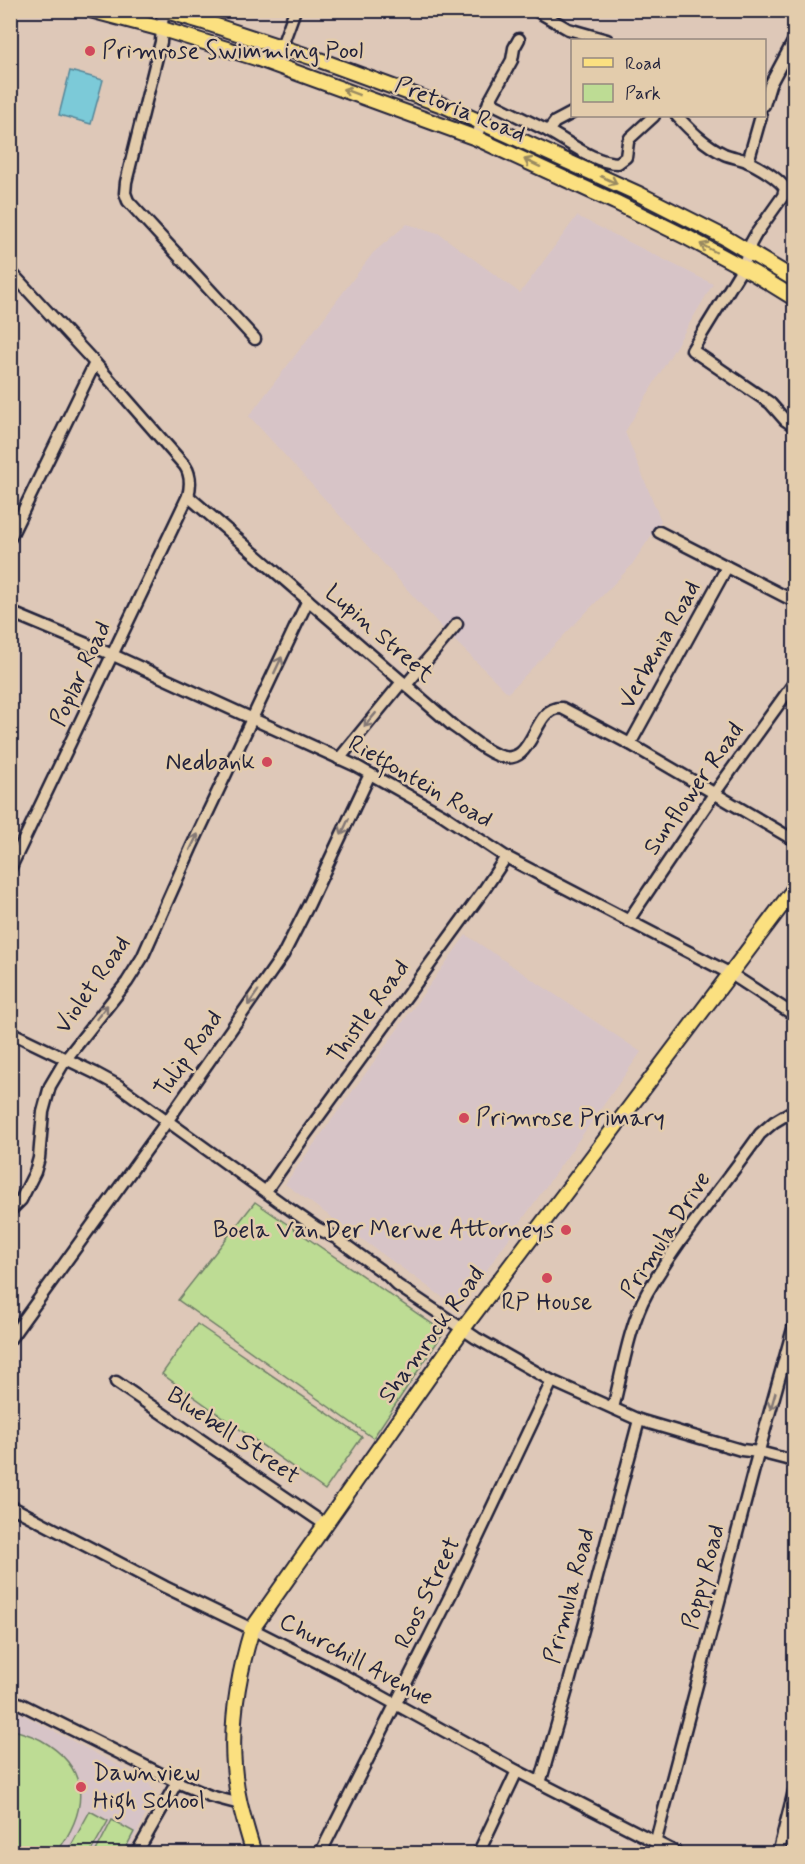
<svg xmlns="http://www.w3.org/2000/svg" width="805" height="1864" font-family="Mynerve,sans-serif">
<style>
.built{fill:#d7c4c7}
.green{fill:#bddc94;stroke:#707f68;stroke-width:1.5}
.water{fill:#7bcad8;stroke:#578799;stroke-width:1.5}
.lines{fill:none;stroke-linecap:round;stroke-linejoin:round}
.minor-casing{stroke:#22223b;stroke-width:15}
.major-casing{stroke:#22223b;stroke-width:18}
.minor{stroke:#e3ccac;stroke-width:10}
.major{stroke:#fbe080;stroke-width:14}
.oneway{stroke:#998a61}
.oneway2{stroke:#827774}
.poi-dot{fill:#d1495b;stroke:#e3ccac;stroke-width:2}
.labels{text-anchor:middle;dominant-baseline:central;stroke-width:5;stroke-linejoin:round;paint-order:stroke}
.poi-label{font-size:24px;fill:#22223b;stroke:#e3ccac;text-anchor:start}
.street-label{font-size:24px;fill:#22223b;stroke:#e3ccac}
</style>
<rect width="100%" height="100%" fill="#dec8b8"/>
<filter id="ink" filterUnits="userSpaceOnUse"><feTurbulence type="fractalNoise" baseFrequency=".0167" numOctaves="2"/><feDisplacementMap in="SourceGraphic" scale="12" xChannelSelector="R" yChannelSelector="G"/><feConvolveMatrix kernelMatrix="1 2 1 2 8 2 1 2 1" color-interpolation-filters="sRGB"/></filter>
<g filter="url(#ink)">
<!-- built -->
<g class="built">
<polygon points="577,216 713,284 625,432 661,521 631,566 508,693 446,632 249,416 373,253 407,224 438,233 520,293"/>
<polygon points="466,935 641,1052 459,1309 285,1184"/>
<polygon points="10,1711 20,1713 147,1781 156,1794 127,1853 11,1853"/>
</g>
<!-- green -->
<g class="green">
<polygon points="255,1202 444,1332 373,1438 178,1300"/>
<polygon points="197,1324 362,1437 325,1490 162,1374"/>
<path d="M 11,1729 C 20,1732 32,1735 41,1740 C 92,1769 88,1811 56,1853 L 11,1853 Z"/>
<polygon points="90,1811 108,1821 90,1853 67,1853"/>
<polygon points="112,1820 134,1832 123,1853 95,1853"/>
</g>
<!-- water -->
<polygon class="water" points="70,71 103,80 91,124 59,115"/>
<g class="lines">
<!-- minor casing -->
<g class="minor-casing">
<g id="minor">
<polyline points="535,10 568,29 607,40"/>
<polyline points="163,11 161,42 157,57 126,182 125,193 128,201 255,339"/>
<polyline points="275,65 295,10"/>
<polyline points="489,102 548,131 555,122 572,113"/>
<polyline points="764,105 770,85 794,40"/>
<path d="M 677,116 C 691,131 705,145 724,154 C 731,157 739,158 747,161 C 759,167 777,177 785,188 L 783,196 L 756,234 L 751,243 L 743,267 L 692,350 L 770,403 L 785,420 L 794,426"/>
<path d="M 548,131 C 569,142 594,163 618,163 L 626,157 L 628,142 L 630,138 L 654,116"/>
<polyline points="476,138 489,102 512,60 514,48 519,39"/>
<polyline points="748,162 761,116"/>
<path d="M 10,271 L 95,363 L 185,466 C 191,475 191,485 188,496 L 10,869"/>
<path d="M 188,496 L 453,726 C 467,735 481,749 497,755 C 536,771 531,705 562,708 L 630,744 L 794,840"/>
<polyline points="659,532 794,601"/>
<polyline points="10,538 95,363"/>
<polyline points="10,612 113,655 356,766 443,815 506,857 731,974 794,1015"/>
<polyline points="406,685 457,624"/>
<polyline points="630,744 727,567"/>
<polyline points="339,759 402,682"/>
<polyline points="628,921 714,794 794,683"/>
<polyline points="10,1032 95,1073 119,1086 281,1203 317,1228 336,1238 387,1275 397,1285 476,1338 552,1381 639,1420 741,1450 759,1452 794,1461"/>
<polyline points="266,1191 306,1134 484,890 506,857"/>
<polyline points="10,1211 21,1200 35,1172 39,1158 43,1112 50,1086 66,1059 127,982 142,958 192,846 308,600"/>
<polyline points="10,1339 168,1120 283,955 309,904 370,774"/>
<polyline points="116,1382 326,1525"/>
<path d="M 613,1408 C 622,1373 629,1325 647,1293 C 679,1237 723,1187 760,1134 L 774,1122 L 794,1110"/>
<polyline points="10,1506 165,1587 252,1629 341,1674 517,1771 679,1854"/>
<polyline points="10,1700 21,1704 177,1782 210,1796 240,1804"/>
<polyline points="540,1783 567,1690 639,1420"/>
<polyline points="656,1840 755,1465 794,1325"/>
<polyline points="136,1854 177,1782"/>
<polyline points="320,1854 450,1596 552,1381"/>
<polyline points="478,1854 517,1771"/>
<polyline points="778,1854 794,1791"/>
</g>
</g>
<!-- major casing -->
<g class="major-casing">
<g id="major">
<polyline points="90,10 162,29 256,58 476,138 615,202 688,238 755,274 794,298"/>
<polyline points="163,10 204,22 314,58 445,106 639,194 724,237 794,279"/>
<path d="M 254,1854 C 249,1837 244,1821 240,1804 C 226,1746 235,1685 252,1629 L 462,1330 L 794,889"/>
</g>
</g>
<!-- minor -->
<use href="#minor" class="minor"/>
<!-- major -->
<use href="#major" class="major"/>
</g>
<!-- one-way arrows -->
<defs><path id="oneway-shaft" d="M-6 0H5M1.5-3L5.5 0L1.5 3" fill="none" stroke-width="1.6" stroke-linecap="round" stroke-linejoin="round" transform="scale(1.5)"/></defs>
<g class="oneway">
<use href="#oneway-shaft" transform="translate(351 92) rotate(-160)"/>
<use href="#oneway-shaft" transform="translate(532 163) rotate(-155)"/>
<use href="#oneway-shaft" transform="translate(609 180) rotate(25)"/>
<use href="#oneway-shaft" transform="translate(708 248) rotate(-152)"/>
</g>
<g class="oneway2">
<use href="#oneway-shaft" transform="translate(278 665) rotate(-65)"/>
<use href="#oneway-shaft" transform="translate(370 720) rotate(130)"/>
<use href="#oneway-shaft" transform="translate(345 827) rotate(115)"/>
<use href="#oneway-shaft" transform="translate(194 842) rotate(-64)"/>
<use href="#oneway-shaft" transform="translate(253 998) rotate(125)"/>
<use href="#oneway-shaft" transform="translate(102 1012) rotate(-52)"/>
<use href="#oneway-shaft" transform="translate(773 1401) rotate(106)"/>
</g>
</g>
<!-- markers -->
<g class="poi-dot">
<circle cx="90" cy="51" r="6"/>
<circle cx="267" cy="762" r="6"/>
<circle cx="464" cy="1118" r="6"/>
<circle cx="566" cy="1230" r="6"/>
<circle cx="547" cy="1278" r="6"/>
<circle cx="81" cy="1787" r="6"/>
</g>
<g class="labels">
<!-- poi labels -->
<g class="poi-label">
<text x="102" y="51">Primrose Swimming Pool</text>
<text x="255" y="762" text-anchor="end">Nedbank</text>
<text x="476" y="1118">Primrose Primary</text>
<text x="554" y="1230" text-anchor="end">Boela Van Der Merwe Attorneys</text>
<text x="547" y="1302" text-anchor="middle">RP House</text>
<text x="93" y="1773">Dawnview<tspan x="93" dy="28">High School</tspan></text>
</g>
<!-- street labels -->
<g class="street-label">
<text transform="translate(460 110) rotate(22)">Pretoria Road</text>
<text transform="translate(379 634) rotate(41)">Lupin Street</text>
<text transform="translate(660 645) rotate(-61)">Verbenia Road</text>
<text transform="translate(81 674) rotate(-65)">Poplar Road</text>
<text transform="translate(420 782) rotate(30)">Rietfontein Road</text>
<text transform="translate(694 789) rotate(-55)">Sunflower Road</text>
<text transform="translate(93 985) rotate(-55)">Violet Road</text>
<text transform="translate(369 1012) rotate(-54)">Thistle Road</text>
<text transform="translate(189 1054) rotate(-55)">Tulip Road</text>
<text transform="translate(666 1235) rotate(-57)">Primula Drive</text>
<text transform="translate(432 1335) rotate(-54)">Shamrock Road</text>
<text transform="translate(233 1436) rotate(34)">Bluebell Street</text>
<text transform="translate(704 1577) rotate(-75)">Poppy Road</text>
<text transform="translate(428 1593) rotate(-64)">Roos Street</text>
<text transform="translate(570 1596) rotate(-75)">Primula Road</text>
<text transform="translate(356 1660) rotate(28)">Churchill Avenue</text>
</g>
</g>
<!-- margin -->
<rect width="805" height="1864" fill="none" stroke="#e3ccac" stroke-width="36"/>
<rect x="18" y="18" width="769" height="1828" fill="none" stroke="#22223b" stroke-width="2" filter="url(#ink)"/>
<!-- legend -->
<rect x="571" y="39" width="195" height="78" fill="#e3ccac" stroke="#96887f" stroke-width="1.5"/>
<rect x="583" y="58" width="30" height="9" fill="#fbe080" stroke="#96887f" stroke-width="1.5"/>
<text x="625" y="69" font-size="18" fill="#22223b">Road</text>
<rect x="583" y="84" width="30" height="18" fill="#bddc94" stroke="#96887f" stroke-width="1.5"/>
<text x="625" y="99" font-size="18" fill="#22223b">Park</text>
</svg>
